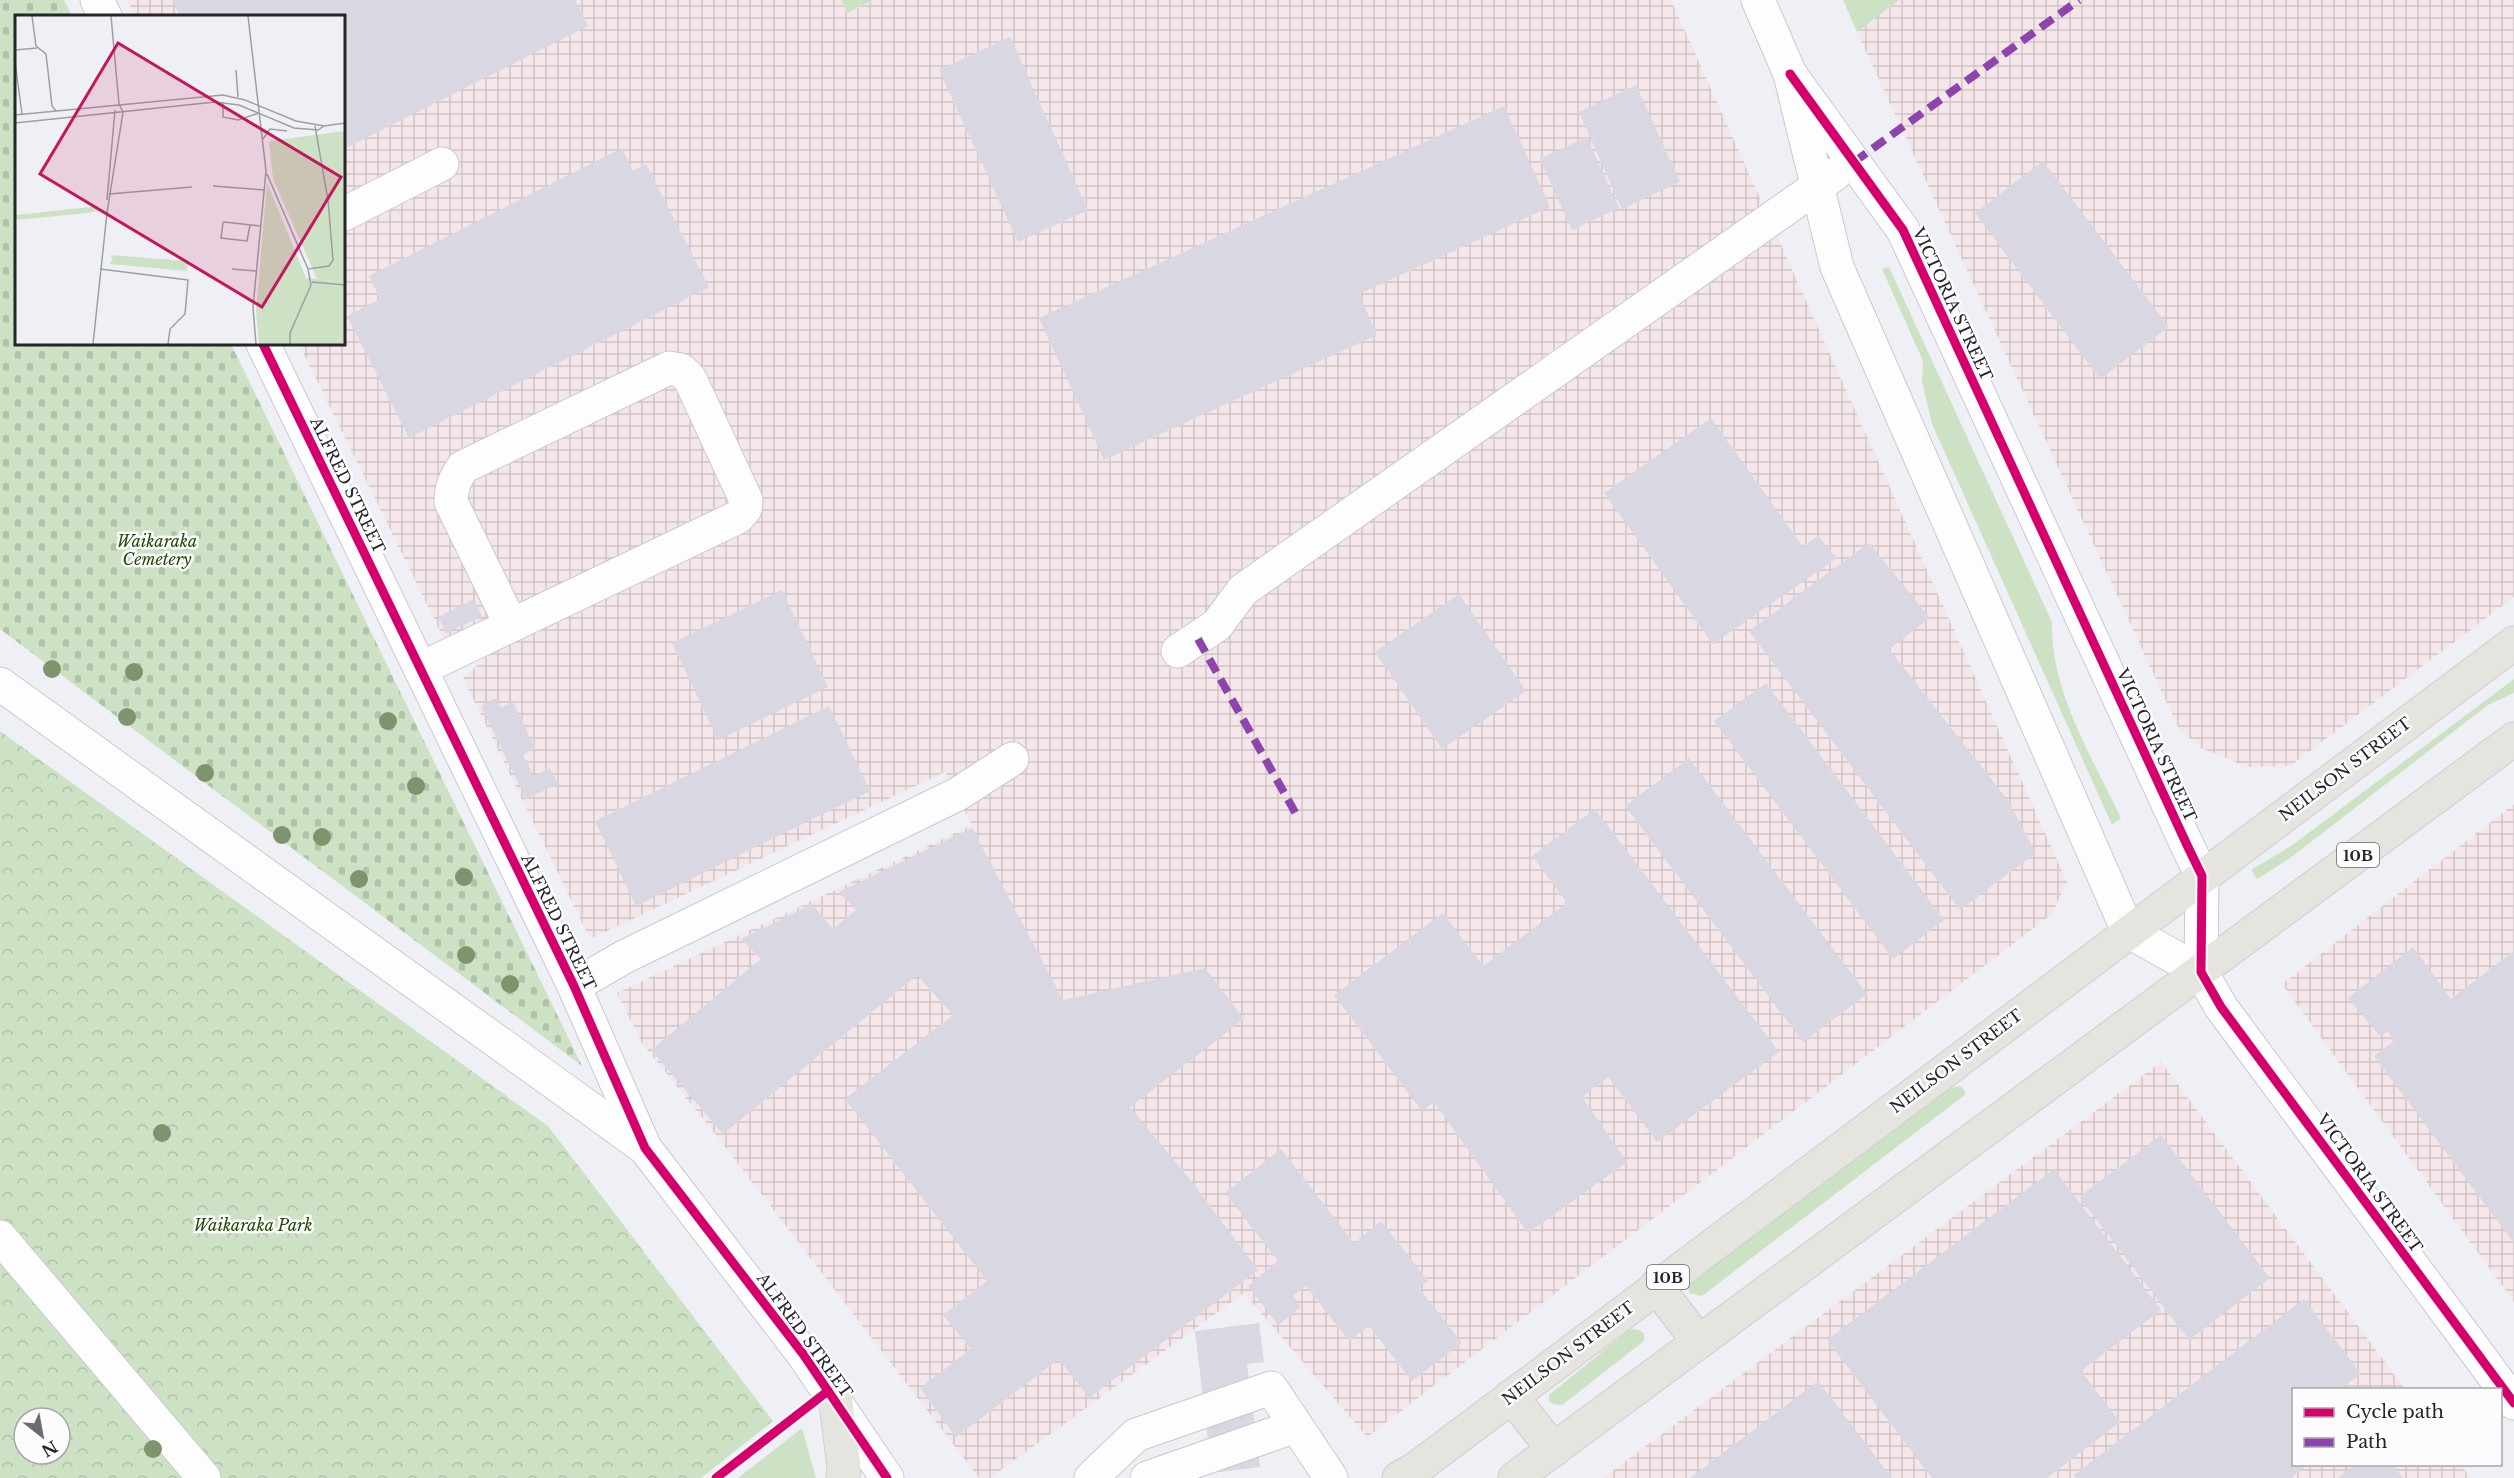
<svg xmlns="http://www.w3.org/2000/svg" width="2514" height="1478" font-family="'Libre Baskerville',serif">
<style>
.industrial{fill:url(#industrial-grid)}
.green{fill:#cde2c5}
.cemetery{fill:url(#cemetery-stones)}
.park{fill:url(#park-crowns);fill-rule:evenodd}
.building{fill:#d9d8e2}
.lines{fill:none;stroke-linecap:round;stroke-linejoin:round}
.minor-casing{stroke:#c9cacd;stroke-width:35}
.major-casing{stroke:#ceced0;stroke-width:35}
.minor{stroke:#fdfdfe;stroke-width:33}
.major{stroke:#e6e4de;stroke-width:33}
.quiet{stroke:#8e44ad;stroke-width:8;stroke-dasharray:15 8;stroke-linecap:butt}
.cycleway-casing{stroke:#fcfcfe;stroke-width:13}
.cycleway{stroke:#d6006c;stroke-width:9}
.tree{fill:#7e946e}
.labels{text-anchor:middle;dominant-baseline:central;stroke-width:5;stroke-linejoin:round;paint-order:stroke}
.shield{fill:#fcfcfe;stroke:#666669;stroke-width:1.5}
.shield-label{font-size:15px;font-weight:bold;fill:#252529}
.street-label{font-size:16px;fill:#252529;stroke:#fcfcfe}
.park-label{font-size:16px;font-style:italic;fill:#224900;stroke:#fcfcfe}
.inset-road{fill:none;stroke:#9e9fa3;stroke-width:1.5}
.view{fill:#c2185b;fill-opacity:0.15;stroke:#c2185b;stroke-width:3}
.inset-edge{fill:none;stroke:#252529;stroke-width:3}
</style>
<defs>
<pattern id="industrial-grid" width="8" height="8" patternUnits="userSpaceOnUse" patternTransform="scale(1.5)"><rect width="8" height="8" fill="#f4e6e9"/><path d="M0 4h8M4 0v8" fill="none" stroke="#d1c5c8"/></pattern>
<pattern id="cemetery-stones" width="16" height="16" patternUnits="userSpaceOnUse" patternTransform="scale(1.5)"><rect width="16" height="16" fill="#cde2c5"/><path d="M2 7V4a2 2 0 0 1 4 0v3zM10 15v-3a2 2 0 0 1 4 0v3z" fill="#b0c2a9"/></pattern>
<pattern id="park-crowns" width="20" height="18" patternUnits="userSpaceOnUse" patternTransform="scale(1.5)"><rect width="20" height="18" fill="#cde2c5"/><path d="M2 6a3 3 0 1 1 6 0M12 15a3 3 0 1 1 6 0" fill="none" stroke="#b0c2a9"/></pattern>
</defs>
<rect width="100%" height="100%" fill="#eff0f5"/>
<!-- industrial -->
<g class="industrial">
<polygon points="127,0 841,0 847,13 873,0 1671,0 2067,882 2052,914 1367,1437 1244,1293 990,1478 979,1478 716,1135 642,1043 617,993 972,825 945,772 590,939 463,678 493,651 479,622 444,639 299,344 344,344 344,16 135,16"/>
<polygon points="1899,0 2514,0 2514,597 2290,766 2247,767 2199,747 2178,727 1857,32"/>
<polygon points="2514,804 2514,1302 2282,984"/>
<polygon points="2161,1062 2405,1389 2294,1390 2294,1464 2461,1465 2471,1478 1603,1478"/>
</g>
<!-- green -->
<g class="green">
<polygon points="841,0 873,0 847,13"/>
<polygon points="1843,0 1899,0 1857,32"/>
<path d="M 1889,267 L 2052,622 C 2050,691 2092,756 2121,818 L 2112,825 L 1932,424 L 1922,382 L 1923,361 L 1882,269 Z"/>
<polygon points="2514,679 2514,693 2488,705 2289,859 2257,879 2251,870 2291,846"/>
<polygon points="1961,1086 1966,1094 1702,1296 1689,1293 1688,1286 1943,1089"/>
<polygon points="1630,1329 1639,1330 1644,1333 1644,1341 1562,1405 1553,1404 1549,1401 1549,1395"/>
<polygon points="802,1428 816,1478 738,1478"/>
</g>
<!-- cemetery -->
<polygon class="cemetery" points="0,0 64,0 72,16 16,16 16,344 231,344 582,1066 0,629"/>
<!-- park -->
<path class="park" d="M 0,731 L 548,1126 L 773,1421 L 701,1478 L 0,1478 ZM 24,1418 L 60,1418 L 60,1454 L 24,1454 Z"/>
<!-- building -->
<g class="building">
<polygon points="172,0 575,0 588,26 344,149 344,16 180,16"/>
<polygon points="1010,37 1088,210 1018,242 939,70"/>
<polygon points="1636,85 1680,182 1622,209 1579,112"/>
<polygon points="1504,106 1550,207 1359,294 1377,335 1104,460 1039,318"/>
<polygon points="1587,137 1619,208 1572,230 1540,159"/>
<polygon points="622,148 633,171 646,164 709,287 409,438 347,316 380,299 369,276"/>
<polygon points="2043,161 2169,327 2100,379 1975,213"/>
<polygon points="1711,418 1803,547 1818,536 1837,558 1713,644 1604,493"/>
<polygon points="1869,543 1930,618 1889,649 2007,799 2036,853 1960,910 1749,631"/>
<polygon points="782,590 828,687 718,740 672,643"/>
<polygon points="1459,594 1526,691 1442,749 1375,652"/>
<polygon points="474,599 482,616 446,633 438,617"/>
<polygon points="1766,683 1944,920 1893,959 1714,721"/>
<polygon points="496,698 501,708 513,702 535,748 523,755 534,776 550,768 558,784 526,799 481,706"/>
<polygon points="829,706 870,791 636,906 595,821"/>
<polygon points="1689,758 1867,994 1803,1042 1625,806"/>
<polygon points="1595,809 1779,1052 1657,1142 1608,1077 1582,1097 1627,1162 1528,1233 1434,1102 1422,1111 1334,995 1443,913 1483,966 1567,903 1532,856"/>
<polygon points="972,828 1063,1000 1205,968 1244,1019 1130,1107 1192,1182 1258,1270 1089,1398 1059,1359 956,1437 920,1388 971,1349 943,1315 987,1281 845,1099 953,1015 917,975 723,1134 651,1050 761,959 741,939 812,904 833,929 856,910 839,892"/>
<polygon points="2413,947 2451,999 2514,951 2514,1243 2374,1056 2394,1041 2388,1031 2380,1036 2348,998"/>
<polygon points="2161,1135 2270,1278 2189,1340 2079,1197"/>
<polygon points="1281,1149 1354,1243 1381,1221 1428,1281 1419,1288 1462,1343 1412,1381 1369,1326 1349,1341 1306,1286 1293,1296 1301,1307 1278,1325 1248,1286 1278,1261 1225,1193"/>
<polygon points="2054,1169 2161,1310 2081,1371 2120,1422 2047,1478 1932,1478 1827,1340"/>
<polygon points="2304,1299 2361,1374 2341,1389 2294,1389 2294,1464 2309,1464 2291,1478 2076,1478 2074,1475"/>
<polygon points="1259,1323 1264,1362 1247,1364 1260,1467 1212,1473 1195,1331"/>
<polygon points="1818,1381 1892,1478 1690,1478"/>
<polygon points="2356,1464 2392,1464 2403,1478 2338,1478"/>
</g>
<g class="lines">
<!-- minor casing -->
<g class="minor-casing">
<g id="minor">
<polyline points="97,0 105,16"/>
<polyline points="1758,0 1790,74 1837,267 2128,931 2201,972"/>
<polyline points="1790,74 1903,230 2187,845 2202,876 2201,972 2221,1007 2514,1403"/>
<polyline points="344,214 442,164"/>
<polyline points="263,344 574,986 645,1148 803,1354 887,1478"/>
<polyline points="1178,651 1217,625 1243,590 1835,174"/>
<path d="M 420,669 L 738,517 L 745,509 L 746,500 L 690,379 L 681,370 L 669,368 L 463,467 C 455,479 451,487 451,502 L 511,625"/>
<polyline points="0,684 645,1148"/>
<polyline points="574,986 624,957 958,794 1012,759"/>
<polyline points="0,1237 204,1478"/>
<polyline points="1091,1478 1136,1435 1271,1388 1331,1478"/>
<polyline points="1147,1478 1296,1426"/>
</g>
</g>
<!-- major casing -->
<g class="major-casing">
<g id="major">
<polyline points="1656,1286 1699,1342"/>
<polyline points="1511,1396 1554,1450"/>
<polyline points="836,1403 844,1467 843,1478"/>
<polyline points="1399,1478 1414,1470 2514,643"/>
<polyline points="1515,1478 2514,739"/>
</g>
</g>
<!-- minor -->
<use href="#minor" class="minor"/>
<!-- major -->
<use href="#major" class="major"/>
<!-- quiet -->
<g class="quiet">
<polyline points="1854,162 2079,0"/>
<polyline points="1198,639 1296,814"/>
</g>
<!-- cycleway casing -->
<g class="cycleway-casing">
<g id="cycleway">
<polyline points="1790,74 1903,230 2187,845 2202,876 2201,972 2221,1007 2514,1403"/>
<polyline points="263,344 574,986 645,1148 803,1354 887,1478"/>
<polyline points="716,1478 828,1391"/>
</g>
</g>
<!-- cycleway -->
<use href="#cycleway" class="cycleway"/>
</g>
<!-- trees -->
<g class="tree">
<circle cx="52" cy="669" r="9"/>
<circle cx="134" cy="672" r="9"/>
<circle cx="127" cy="717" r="9"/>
<circle cx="388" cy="721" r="9"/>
<circle cx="205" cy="773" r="9"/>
<circle cx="416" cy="786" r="9"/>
<circle cx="282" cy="835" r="9"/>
<circle cx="322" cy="837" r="9"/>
<circle cx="464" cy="877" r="9"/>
<circle cx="359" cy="879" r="9"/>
<circle cx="466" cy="955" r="9"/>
<circle cx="510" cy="984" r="9"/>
<circle cx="162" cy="1133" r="9"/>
<circle cx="153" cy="1449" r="9"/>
</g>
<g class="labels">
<!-- shield labels -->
<g class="shield">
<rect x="2337" y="843" width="42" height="24" rx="4.5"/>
<rect x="1647" y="1265" width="42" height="24" rx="4.5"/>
</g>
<g class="shield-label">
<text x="2358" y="855">10B</text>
<text x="1668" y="1277">10B</text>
</g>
<!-- street labels -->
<g class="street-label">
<text transform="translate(1953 304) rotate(65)">VICTORIA STREET</text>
<text transform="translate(348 485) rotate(64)">ALFRED STREET</text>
<text transform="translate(2157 745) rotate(65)">VICTORIA STREET</text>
<text transform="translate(2345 769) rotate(-37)">NEILSON STREET</text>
<text transform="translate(559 922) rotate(64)">ALFRED STREET</text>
<text transform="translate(1956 1061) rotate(-37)">NEILSON STREET</text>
<text transform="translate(2370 1183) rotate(54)">VICTORIA STREET</text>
<text transform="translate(805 1335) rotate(54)">ALFRED STREET</text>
<text transform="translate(1568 1353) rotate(-37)">NEILSON STREET</text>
</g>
<!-- park labels -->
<g class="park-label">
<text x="157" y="541">Waikaraka<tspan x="157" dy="18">Cemetery</tspan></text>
<text x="253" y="1225">Waikaraka Park</text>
</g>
</g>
<!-- overview -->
<g transform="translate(15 15)">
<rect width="330" height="330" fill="#eff0f5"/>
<path d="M 84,191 L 84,195 L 73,198 L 0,205 L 0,200 ZM 95,240 L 173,246 L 172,256 L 94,249 L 98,244 Z" fill="#cde2c5"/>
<path d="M 252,167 L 291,263 L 330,267 L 330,329 L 244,329 L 241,297 Z" fill="#cde2c5"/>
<path d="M 330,116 L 330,267 L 302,264 L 258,164 L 254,126 Z" fill="#cde2c5"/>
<path class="inset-road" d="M 17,1 L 21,31 L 31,39 L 37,91 L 41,96M 233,1 L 251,156 L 238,292 L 241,329M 0,35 L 22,33M 0,47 L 7,99M 221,55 L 223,82M 208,87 L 208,102 L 223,105 L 244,98M 0,100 L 208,80 L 230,85 L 281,106 L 309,111 L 330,108M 0,108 L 200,87 L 224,90 L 279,113 L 303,115 L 309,111M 248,124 L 255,114 L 272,116M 252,159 L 293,254 L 314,251 L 318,245 L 313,185 L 300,111M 198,171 L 249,175M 94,179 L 177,172M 92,185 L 100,95M 235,210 L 232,226 L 206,223 L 208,208 L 209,207 L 245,211M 85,254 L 173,265 L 170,299 L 155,314 L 153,329M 217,254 L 241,256M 297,267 L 330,270M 78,329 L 92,198 L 108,97 L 104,89 L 96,1M 275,329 L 275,318 L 296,270 L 293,254"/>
<path class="view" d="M 103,28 L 326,162 L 247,292 L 25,159 Z"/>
<rect width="330" height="330" class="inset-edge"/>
</g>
<!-- legend -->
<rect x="2292" y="1388" width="210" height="78" fill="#fcfcfe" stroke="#a6a6a9" stroke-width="1.5"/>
<rect x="2304" y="1408" width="30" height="9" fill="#d6006c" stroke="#a6a6a9" stroke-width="1.5"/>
<text x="2346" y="1418" font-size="18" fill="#252529">Cycle path</text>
<rect x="2304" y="1438" width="30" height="9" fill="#8e44ad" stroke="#a6a6a9" stroke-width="1.5"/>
<text x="2346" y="1448" font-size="18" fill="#252529">Path</text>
<!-- north arrow -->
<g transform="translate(42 1436) rotate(149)"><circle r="28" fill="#fcfcfe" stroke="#a6a6a9" stroke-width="1.5"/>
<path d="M0-4.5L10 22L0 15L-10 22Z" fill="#6c6c70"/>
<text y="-9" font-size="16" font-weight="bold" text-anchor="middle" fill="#252529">N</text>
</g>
</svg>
